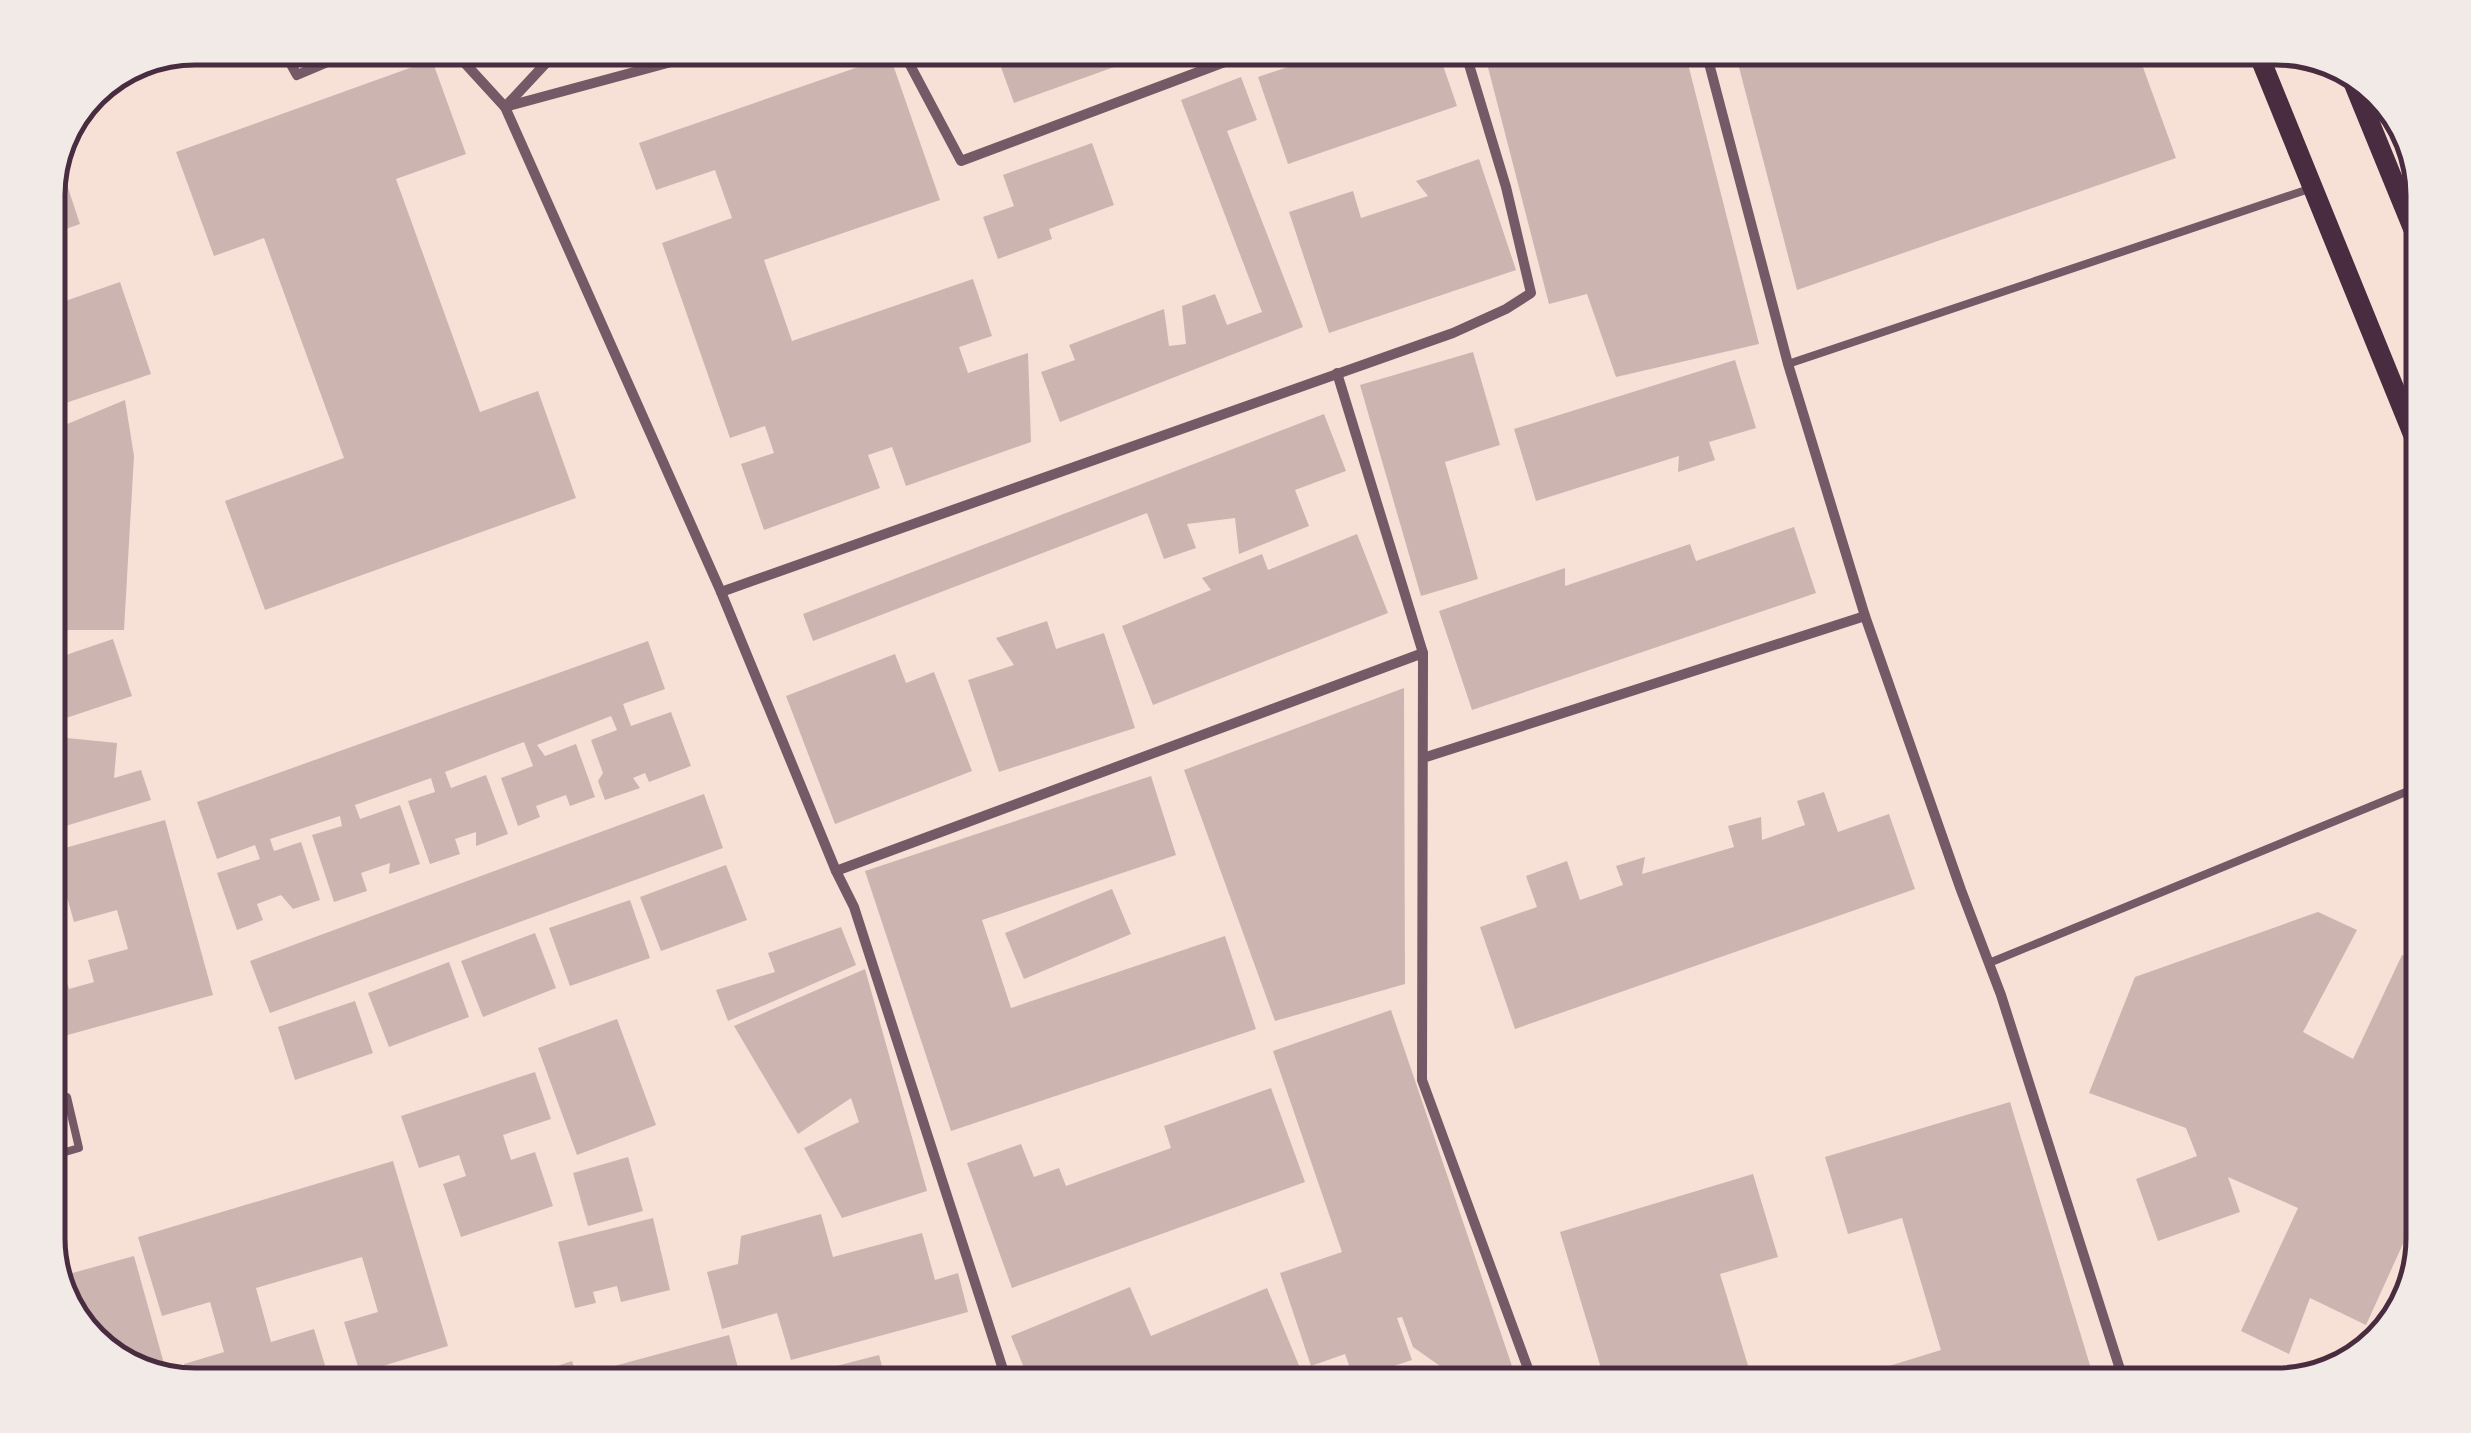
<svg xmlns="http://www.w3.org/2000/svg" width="2471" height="1433" font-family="'PT Serif',serif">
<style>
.building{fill:#ccb4b1}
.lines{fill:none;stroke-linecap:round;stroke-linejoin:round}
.service{stroke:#755966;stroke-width:8}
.minor{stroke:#755966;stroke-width:10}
.secondary{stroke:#4a2c40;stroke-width:20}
.rim{fill:none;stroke:#4a2c40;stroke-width:5}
</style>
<rect width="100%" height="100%" fill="#f7e1d7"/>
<!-- building -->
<g class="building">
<polygon points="994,48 1167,48 1014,103"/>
<polygon points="1344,48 1437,48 1457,106 1288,164 1258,77"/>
<polygon points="1483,48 1684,48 1759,344 1616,377 1587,294 1549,304"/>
<polygon points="1734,48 2136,48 2176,158 1797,290"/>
<polygon points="890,56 940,200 764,260 792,341 973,279 992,336 959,347 968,373 1028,353 1031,442 906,486 892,447 868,455 880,488 764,530 741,464 774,453 765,426 730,438 662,243 732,218 715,170 656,190 639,143"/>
<polygon points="432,60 466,154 396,179 480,412 538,391 576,498 265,610 225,501 344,458 264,238 214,256 176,152"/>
<polygon points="1241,77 1257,120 1227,131 1303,327 1060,422 1041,372 1075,360 1069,345 1164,309 1169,346 1186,344 1182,306 1215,294 1227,325 1262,312 1181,100"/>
<polygon points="1092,143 1114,205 1049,229 1052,239 998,259 983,217 1014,206 1003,175"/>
<polygon points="1479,159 1516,270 1329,333 1289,212 1353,191 1361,218 1428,196 1416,181"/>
<polygon points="59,161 80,224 48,235 48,186"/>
<polygon points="120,282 151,374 48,409 48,307"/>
<polygon points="1473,352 1500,445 1445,462 1478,579 1421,596 1360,385"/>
<polygon points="1735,360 1756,428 1709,442 1715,460 1678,472 1679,456 1536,501 1514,429"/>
<polygon points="125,400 134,456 124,630 63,630 60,578 48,578 48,432"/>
<polygon points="1324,414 1346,471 1295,490 1309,526 1239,554 1235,518 1187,524 1196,548 1164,559 1147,513 813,641 803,614"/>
<polygon points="1794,527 1816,593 1472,710 1439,611 1565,568 1565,586 1690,544 1696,561"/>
<polygon points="1357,534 1388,613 1153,705 1122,626 1211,590 1202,578 1262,554 1268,570"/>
<polygon points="1047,621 1056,649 1104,633 1135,728 999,772 968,680 1014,665 996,638"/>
<polygon points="113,639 132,696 48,724 48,682 55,681 57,658"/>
<polygon points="648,641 665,689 623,704 631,726 671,712 691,766 649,782 645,773 633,778 640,788 605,800 598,781 603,773 591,740 617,730 611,716 537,745 545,756 576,744 595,797 570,806 566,795 536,806 540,817 518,826 501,778 533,766 524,742 445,772 451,788 486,775 508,834 476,846 476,832 455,839 460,854 430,864 408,801 435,792 431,778 355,805 360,819 400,805 420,864 389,874 390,863 361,873 367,891 334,902 312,835 342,826 340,816 270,839 274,851 301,842 320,900 293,909 281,895 257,904 263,920 237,930 217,873 260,859 255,845 217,859 197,802"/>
<polygon points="895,654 906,683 934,672 972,771 835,824 786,696"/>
<polygon points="1404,688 1405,984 1275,1021 1184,770"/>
<polygon points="67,738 117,743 114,778 141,770 151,800 59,828"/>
<polygon points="1151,776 1176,855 982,920 1011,1008 1225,936 1256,1029 951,1131 865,871"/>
<polygon points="1824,792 1838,832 1889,814 1915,889 1515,1029 1480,927 1537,907 1526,876 1567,861 1580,900 1623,885 1616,866 1645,857 1642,874 1734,847 1728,826 1761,817 1762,840 1805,825 1797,801"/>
<polygon points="704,794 723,848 270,1013 250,961"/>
<polygon points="165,820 213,995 53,1039 48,1019 48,918 69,989 94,982 88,960 128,949 117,910 74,922 54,851"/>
<polygon points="726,865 747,920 661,951 640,897"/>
<polygon points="1112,889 1131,934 1024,979 1005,933"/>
<polygon points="630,900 650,958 570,986 549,928"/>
<polygon points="2318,912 2357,930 2303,1032 2353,1059 2402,955 2423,964 2423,1200 2366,1325 2310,1298 2289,1354 2241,1331 2298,1208 2228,1177 2240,1212 2158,1241 2136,1179 2197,1156 2186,1128 2089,1093 2135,977"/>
<polygon points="841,927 856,965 728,1021 716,990 775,972 768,953"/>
<polygon points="535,933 556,988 483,1017 461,961"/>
<polygon points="449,962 469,1017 389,1047 368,993"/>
<polygon points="865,969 927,1191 842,1218 804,1148 859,1122 851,1098 798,1134 734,1026"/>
<polygon points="355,1001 373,1053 295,1080 278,1027"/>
<polygon points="1391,1010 1513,1369 1467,1385 1413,1347 1402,1317 1397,1318 1412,1360 1354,1379 1345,1354 1311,1366 1280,1273 1342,1252 1273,1051"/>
<polygon points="617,1019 656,1125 577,1155 538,1048"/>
<polygon points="535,1072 551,1119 503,1135 511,1160 535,1152 553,1206 461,1237 443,1184 466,1176 459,1155 419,1168 401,1116"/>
<polygon points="1271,1088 1305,1182 1012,1288 967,1163 1021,1144 1034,1177 1059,1168 1066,1186 1171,1148 1164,1126"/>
<polygon points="2010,1102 2096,1385 1827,1385 1941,1350 1902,1218 1848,1234 1825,1157"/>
<polygon points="628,1157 643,1211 588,1226 573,1173"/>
<polygon points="393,1161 448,1346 360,1373 344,1322 378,1312 362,1257 256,1288 271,1342 314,1329 331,1385 190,1384 184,1364 224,1352 210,1302 162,1316 138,1237"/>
<polygon points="1753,1174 1778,1257 1720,1274 1754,1385 1606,1385 1560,1232"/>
<polygon points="821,1214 833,1257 922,1233 935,1280 958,1273 968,1312 791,1360 777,1313 722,1329 707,1272 738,1264 741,1236"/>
<polygon points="653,1218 670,1290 621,1302 617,1286 593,1292 596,1303 575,1308 558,1242"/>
<polygon points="134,1256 168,1378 122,1366 72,1319 58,1277"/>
<polygon points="1130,1287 1151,1336 1267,1288 1307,1385 1031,1385 1011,1336"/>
<polygon points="729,1335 740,1375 702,1385 596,1385 592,1372"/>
<polygon points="879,1355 887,1385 766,1385 766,1384"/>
<polygon points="572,1361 580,1385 501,1385"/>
</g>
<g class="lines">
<!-- service -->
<g class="service">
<polyline points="1788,364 2309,189"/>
<polyline points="1989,963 2423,785"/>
<polyline points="48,1103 67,1097 79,1148 48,1157"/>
</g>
<!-- minor -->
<g class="minor">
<polyline points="282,48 297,75 361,48"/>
<polyline points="443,48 462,60 505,107 723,48"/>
<polyline points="560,48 505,107 721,592 836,871 854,907 1008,1385"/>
<polyline points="901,48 961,161 1262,48"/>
<polyline points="1705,48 1788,364 1865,616 1961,890 2001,995 2125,1385"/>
<polyline points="1337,373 1423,653 1422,1080 1534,1385"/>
<polyline points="721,592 1453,333 1506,309 1531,293 1506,187 1464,48"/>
<polyline points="1423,758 1865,616"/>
<polyline points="836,871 1423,653"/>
</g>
<!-- secondary -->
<g class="secondary">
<polyline points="2256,48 2423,459"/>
<polyline points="2347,67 2423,253"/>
</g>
</g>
<!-- crop -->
<path d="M0 0H2471V1433H0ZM195 65H2276A130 130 0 0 1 2406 195V1238A130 130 0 0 1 2276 1368H195A130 130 0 0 1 65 1238V195A130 130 0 0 1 195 65Z" fill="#f1eae7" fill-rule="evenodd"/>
<path class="rim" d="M195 65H2276A130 130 0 0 1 2406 195V1238A130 130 0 0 1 2276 1368H195A130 130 0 0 1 65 1238V195A130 130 0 0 1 195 65Z"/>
</svg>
